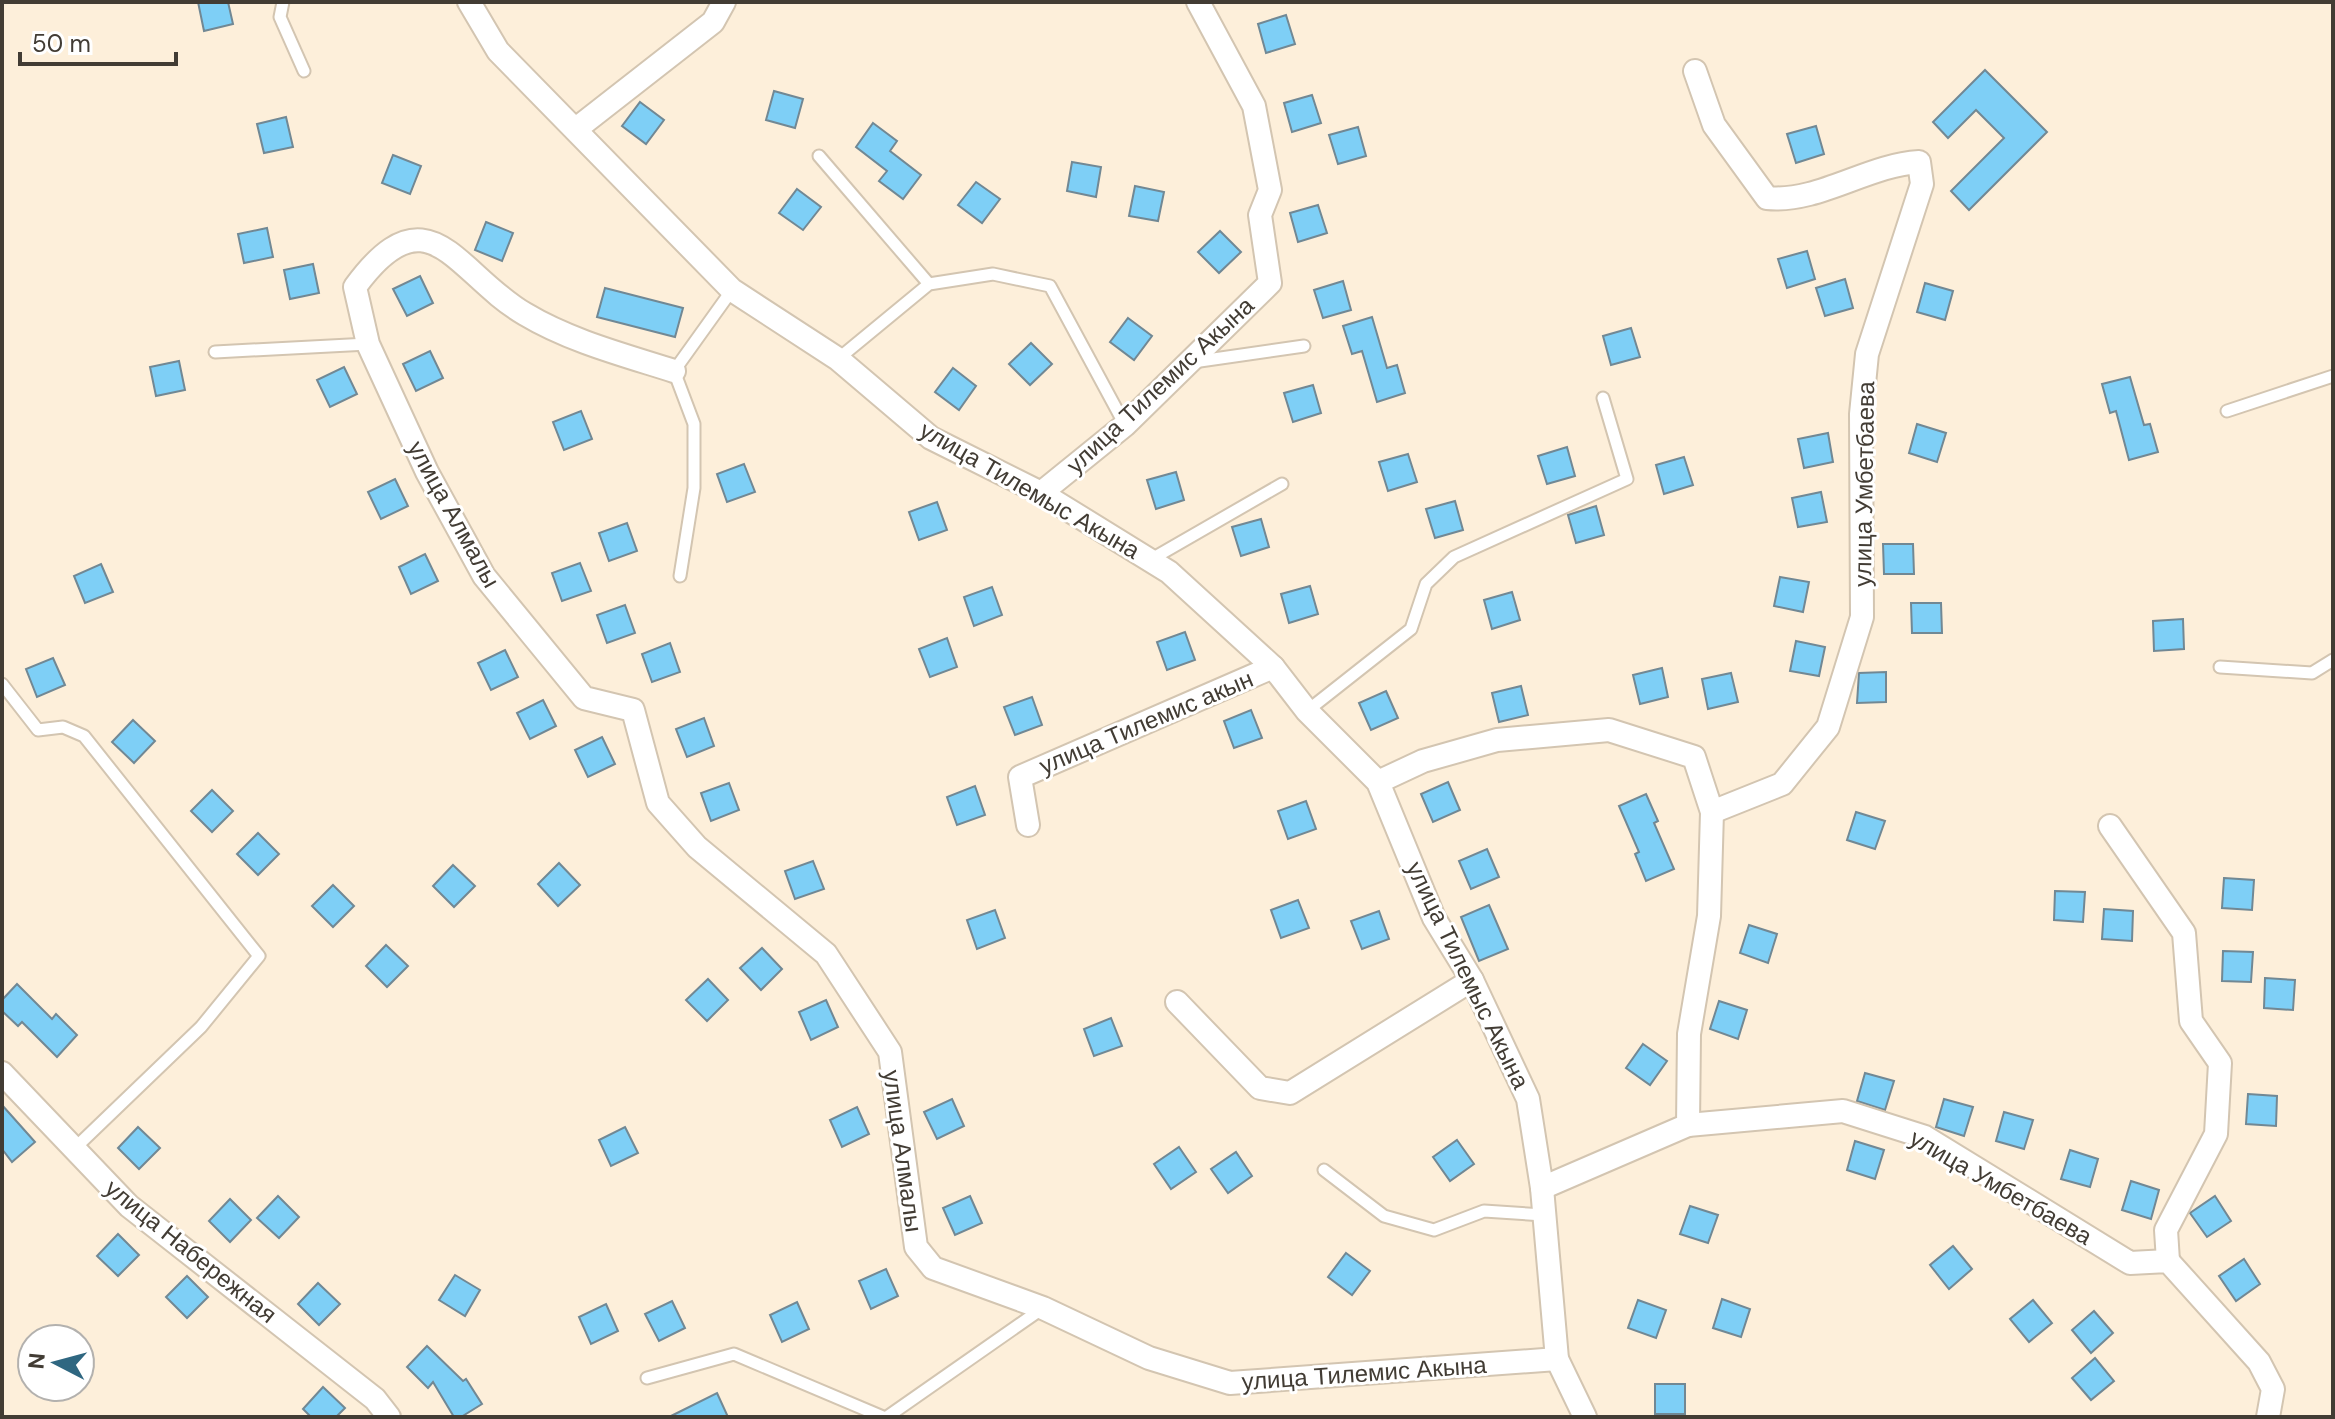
<svg xmlns="http://www.w3.org/2000/svg" width="2335" height="1419" font-family="'DM Sans',sans-serif">
<style>
.building{fill:#7ecff6;stroke:#718894;stroke-width:2}
.lines{fill:none;stroke-linecap:round;stroke-linejoin:round}
.service-casing{stroke:#d3c5b1;stroke-width:15}
.minor-casing{stroke:#d3c5b1;stroke-width:26}
.service{stroke:#fff;stroke-width:11}
.minor{stroke:#fff;stroke-width:22}
.labels{text-anchor:middle;dominant-baseline:central;stroke-width:6;stroke-linejoin:round;paint-order:stroke}
.street-label{font-size:24px;fill:#423c34;stroke:#fff}
</style>
<rect width="100%" height="100%" fill="#fdefda"/>
<!-- building -->
<g class="building">
<polygon points="198,2 228,2 233,24 204,31"/>
<polygon points="1286,15 1295,44 1266,53 1258,24"/>
<polygon points="1985,70 2047,132 1969,210 1951,191 2004,138 1976,110 1948,138 1933,122"/>
<polygon points="774,91 803,99 795,128 766,120"/>
<polygon points="1312,95 1321,123 1292,132 1284,103"/>
<polygon points="640,102 664,120 646,144 622,126"/>
<polygon points="286,117 293,147 264,153 257,124"/>
<polygon points="873,123 897,141 890,151 921,175 903,199 879,181 887,171 856,147"/>
<polygon points="1816,126 1824,154 1796,163 1787,134"/>
<polygon points="1358,127 1366,156 1338,164 1329,135"/>
<polygon points="393,155 421,166 410,194 382,183"/>
<polygon points="1072,162 1101,167 1096,197 1067,191"/>
<polygon points="976,182 1000,199 982,223 958,205"/>
<polygon points="1135,186 1164,192 1158,221 1129,216"/>
<polygon points="797,189 821,207 803,230 779,213"/>
<polygon points="1318,205 1327,233 1298,242 1290,213"/>
<polygon points="486,222 513,233 502,261 475,250"/>
<polygon points="267,228 273,257 244,263 238,234"/>
<polygon points="1220,231 1241,252 1219,273 1198,252"/>
<polygon points="1807,251 1815,279 1787,288 1778,259"/>
<polygon points="313,264 319,293 290,299 284,270"/>
<polygon points="420,276 433,303 407,316 393,289"/>
<polygon points="1845,279 1853,308 1825,316 1816,288"/>
<polygon points="1343,281 1351,310 1323,318 1314,290"/>
<polygon points="1925,283 1953,291 1945,320 1917,312"/>
<polygon points="605,288 683,308 675,337 597,317"/>
<polygon points="1372,317 1387,368 1397,365 1405,393 1377,402 1362,351 1352,354 1343,326"/>
<polygon points="1128,318 1152,336 1134,360 1110,342"/>
<polygon points="1631,328 1640,357 1611,365 1603,336"/>
<polygon points="1031,343 1052,364 1030,385 1009,364"/>
<polygon points="430,351 443,378 416,391 403,364"/>
<polygon points="179,361 185,390 156,396 150,367"/>
<polygon points="344,367 357,394 330,407 317,380"/>
<polygon points="953,368 976,386 959,410 935,392"/>
<polygon points="2130,377 2144,425 2150,424 2158,452 2129,460 2116,411 2110,413 2102,384"/>
<polygon points="1313,385 1321,413 1293,422 1284,393"/>
<polygon points="581,411 592,439 564,450 553,422"/>
<polygon points="1917,424 1946,433 1937,462 1909,453"/>
<polygon points="1828,433 1833,462 1804,468 1798,439"/>
<polygon points="1567,447 1575,476 1547,484 1538,456"/>
<polygon points="1408,454 1417,482 1388,491 1379,462"/>
<polygon points="1684,457 1693,485 1664,494 1656,465"/>
<polygon points="744,464 755,492 727,502 717,474"/>
<polygon points="1176,472 1184,500 1156,509 1147,480"/>
<polygon points="395,479 408,506 381,519 368,492"/>
<polygon points="1821,492 1827,522 1798,527 1792,498"/>
<polygon points="1455,501 1463,530 1435,538 1426,509"/>
<polygon points="937,502 947,530 919,540 909,512"/>
<polygon points="1596,506 1604,535 1576,543 1568,515"/>
<polygon points="1261,519 1269,547 1241,556 1232,527"/>
<polygon points="627,523 637,551 609,561 599,533"/>
<polygon points="1883,544 1913,544 1914,574 1884,574"/>
<polygon points="425,554 438,581 411,594 399,567"/>
<polygon points="580,563 591,591 562,601 552,573"/>
<polygon points="101,564 113,592 85,603 74,576"/>
<polygon points="1780,577 1809,582 1803,612 1774,606"/>
<polygon points="1310,586 1318,614 1289,623 1281,594"/>
<polygon points="992,587 1002,615 974,626 964,597"/>
<polygon points="1512,592 1520,620 1492,629 1484,600"/>
<polygon points="1911,603 1941,603 1942,633 1912,633"/>
<polygon points="625,605 635,633 607,643 597,615"/>
<polygon points="2183,619 2184,649 2154,651 2153,621"/>
<polygon points="1185,632 1195,660 1167,670 1157,642"/>
<polygon points="947,638 957,667 930,677 919,649"/>
<polygon points="1796,641 1825,647 1819,676 1790,671"/>
<polygon points="670,643 680,672 652,682 642,654"/>
<polygon points="505,650 518,677 491,690 478,663"/>
<polygon points="53,658 65,685 37,697 26,669"/>
<polygon points="1662,668 1668,697 1640,704 1633,675"/>
<polygon points="1886,672 1886,702 1857,703 1859,673"/>
<polygon points="1731,673 1738,702 1708,709 1702,679"/>
<polygon points="1521,686 1528,715 1499,722 1492,693"/>
<polygon points="1386,691 1398,718 1371,730 1359,703"/>
<polygon points="1032,697 1042,725 1015,735 1004,707"/>
<polygon points="543,700 556,726 530,739 517,713"/>
<polygon points="1251,710 1262,738 1234,748 1224,721"/>
<polygon points="704,718 714,746 687,757 676,729"/>
<polygon points="133,720 155,741 134,763 112,742"/>
<polygon points="602,737 615,764 588,777 575,750"/>
<polygon points="1448,782 1460,810 1433,822 1421,794"/>
<polygon points="729,783 739,810 711,821 701,793"/>
<polygon points="975,786 985,815 957,825 947,797"/>
<polygon points="212,790 233,811 212,832 191,811"/>
<polygon points="1646,794 1658,821 1654,823 1674,869 1646,881 1635,854 1639,852 1619,806"/>
<polygon points="1306,801 1316,829 1288,839 1278,811"/>
<polygon points="1856,812 1885,821 1875,849 1847,840"/>
<polygon points="258,833 279,854 258,875 237,854"/>
<polygon points="1487,849 1499,877 1471,889 1459,861"/>
<polygon points="813,861 824,889 795,899 785,871"/>
<polygon points="559,863 580,885 558,906 538,884"/>
<polygon points="453,865 475,886 454,907 433,886"/>
<polygon points="2224,878 2254,880 2252,910 2222,908"/>
<polygon points="333,885 354,906 333,927 312,906"/>
<polygon points="2055,891 2085,892 2083,922 2054,920"/>
<polygon points="1298,900 1309,928 1281,938 1271,910"/>
<polygon points="1489,905 1508,949 1479,961 1461,917"/>
<polygon points="2104,909 2133,911 2132,941 2102,939"/>
<polygon points="995,910 1005,938 977,949 967,920"/>
<polygon points="1379,911 1389,939 1362,949 1351,921"/>
<polygon points="1749,925 1777,934 1768,963 1740,953"/>
<polygon points="386,945 408,966 387,987 366,966"/>
<polygon points="762,948 782,969 761,990 740,968"/>
<polygon points="2223,951 2253,952 2251,982 2222,981"/>
<polygon points="2265,978 2295,980 2293,1010 2264,1008"/>
<polygon points="708,979 728,1000 707,1021 686,1000"/>
<polygon points="17,984 52,1019 56,1014 77,1035 57,1057 22,1022 18,1026 2,1011 2,1000"/>
<polygon points="826,1000 838,1027 811,1040 799,1012"/>
<polygon points="1719,1001 1747,1010 1738,1039 1710,1029"/>
<polygon points="1111,1018 1122,1046 1094,1056 1084,1029"/>
<polygon points="1643,1044 1667,1061 1650,1085 1626,1068"/>
<polygon points="1865,1073 1894,1081 1885,1110 1857,1101"/>
<polygon points="2248,1094 2277,1096 2276,1126 2246,1124"/>
<polygon points="952,1099 964,1126 937,1139 924,1112"/>
<polygon points="1944,1099 1973,1107 1964,1136 1936,1127"/>
<polygon points="2,1105 35,1142 12,1162 2,1149"/>
<polygon points="857,1107 869,1134 842,1147 830,1120"/>
<polygon points="2004,1112 2033,1120 2024,1149 1996,1141"/>
<polygon points="138,1127 160,1148 139,1169 118,1148"/>
<polygon points="625,1127 638,1153 611,1166 599,1140"/>
<polygon points="1457,1140 1474,1164 1450,1181 1433,1157"/>
<polygon points="1855,1141 1884,1150 1875,1179 1847,1170"/>
<polygon points="1179,1147 1196,1172 1171,1189 1154,1164"/>
<polygon points="2070,1150 2098,1159 2090,1187 2061,1179"/>
<polygon points="1236,1152 1252,1176 1228,1193 1211,1169"/>
<polygon points="2131,1181 2159,1190 2151,1219 2122,1210"/>
<polygon points="278,1196 299,1217 279,1238 257,1218"/>
<polygon points="970,1196 982,1223 955,1235 943,1208"/>
<polygon points="2215,1196 2231,1221 2207,1237 2190,1213"/>
<polygon points="230,1199 251,1220 230,1242 209,1221"/>
<polygon points="1690,1206 1718,1215 1708,1243 1680,1234"/>
<polygon points="118,1234 139,1255 118,1276 97,1256"/>
<polygon points="1953,1246 1972,1269 1949,1289 1930,1265"/>
<polygon points="1346,1253 1370,1271 1352,1295 1328,1277"/>
<polygon points="2244,1259 2260,1284 2236,1301 2219,1276"/>
<polygon points="886,1269 898,1296 871,1309 859,1281"/>
<polygon points="455,1275 480,1290 465,1316 439,1300"/>
<polygon points="187,1276 208,1297 187,1318 166,1297"/>
<polygon points="318,1283 340,1304 319,1325 298,1304"/>
<polygon points="1722,1299 1750,1309 1741,1337 1713,1328"/>
<polygon points="1638,1300 1666,1310 1656,1338 1628,1328"/>
<polygon points="2033,1300 2052,1323 2029,1342 2010,1319"/>
<polygon points="672,1301 685,1328 659,1341 645,1314"/>
<polygon points="797,1302 809,1329 782,1342 770,1315"/>
<polygon points="606,1304 618,1331 591,1344 579,1317"/>
<polygon points="2094,1311 2113,1333 2091,1353 2072,1330"/>
<polygon points="427,1346 463,1381 466,1379 482,1404 461,1417 454,1417 433,1382 428,1388 407,1367"/>
<polygon points="2095,1358 2114,1381 2091,1400 2072,1378"/>
<rect x="1655" y="1384" width="30" height="30"/>
<polygon points="323,1387 345,1408 336,1417 311,1417 303,1409"/>
<polygon points="717,1393 728,1417 669,1417"/>
</g>
<g class="lines">
<!-- service casing -->
<g class="service-casing">
<g id="service">
<polyline points="283,2 280,17 304,71"/>
<polyline points="819,156 929,284"/>
<polyline points="215,352 368,344"/>
<polyline points="838,359 929,284 993,274 1050,286 1125,425"/>
<polyline points="1193,362 1304,346"/>
<polyline points="2227,411 2333,376"/>
<polyline points="1150,560 1282,484"/>
<polyline points="680,576 694,488 694,424 674,371 732,290"/>
<polyline points="2220,667 2312,673 2333,660"/>
<polyline points="2,684 38,730 63,727 84,736 259,956 201,1027 74,1149"/>
<polyline points="1307,711 1411,629 1426,584 1454,557 1627,479 1603,398"/>
<polyline points="1324,1170 1384,1216 1434,1230 1484,1211 1544,1215"/>
<polyline points="647,1378 734,1354 883,1417"/>
<polyline points="887,1417 1043,1308"/>
</g>
</g>
<!-- minor casing -->
<g class="minor-casing">
<g id="minor">
<polyline points="469,2 498,51 732,290 838,359 931,438 1041,493 1169,572 1273,667 1307,711 1378,782 1434,918 1472,980 1528,1099 1542,1188 1557,1359 1585,1417"/>
<path d="M 1695,71 L 1714,125 L 1767,198 C 1819,203 1867,165 1919,162 L 1922,184 L 1867,354 L 1861,414 L 1862,617 L 1828,727 L 1782,784 L 1712,812"/>
<polyline points="576,129 713,22 724,2"/>
<path d="M 674,371 C 624,355 570,341 525,314 C 456,274 429,186 355,287 L 368,344 L 427,472 L 484,576 L 584,698 L 633,710 L 658,803 L 697,847 L 826,954 L 890,1052 L 916,1247 L 933,1268 L 1043,1308 L 1149,1358 L 1230,1383 L 1557,1359"/>
<polyline points="1041,493 1125,425 1270,283 1260,215 1270,190 1254,106 1198,2"/>
<polyline points="1378,782 1423,761 1497,740 1609,730 1694,757 1712,812 1709,916 1689,1034 1688,1125 1542,1188"/>
<polyline points="1028,825 1020,777 1273,667"/>
<polyline points="2110,826 2184,933 2191,1021 2220,1063 2216,1134 2166,1230 2168,1261"/>
<polyline points="1177,1002 1260,1088 1290,1093 1472,980"/>
<polyline points="2,1073 129,1206 375,1399 389,1417"/>
<polyline points="1688,1125 1843,1111 1925,1137 2130,1263 2168,1261 2259,1362 2273,1389 2268,1417"/>
</g>
</g>
<!-- service -->
<use href="#service" class="service"/>
<!-- minor -->
<use href="#minor" class="minor"/>
</g>
<g class="labels">
<!-- street labels -->
<g class="street-label">
<text transform="translate(1160 385) rotate(-43)">улица Тилемис Акына</text>
<text transform="translate(1864 484) rotate(-89)">улица Умбетбаева</text>
<text transform="translate(1030 490) rotate(30)">улица Тилемыс Акына</text>
<text transform="translate(454 514) rotate(61)">улица Алмалы</text>
<text transform="translate(1146 722) rotate(-23)">улица Тилемис акын</text>
<text transform="translate(1468 975) rotate(64)">улица Тилемыс Акына</text>
<text transform="translate(903 1151) rotate(82)">улица Алмалы</text>
<text transform="translate(2001 1187) rotate(30)">улица Умбетбаева</text>
<text transform="translate(191 1251) rotate(39)">улица Набережная</text>
<text transform="translate(1364 1373) rotate(-4)">улица Тилемис Акына</text>
</g>
</g>
<!-- border -->
<rect width="2335" height="1419" fill="none" stroke="#423c34" stroke-width="8"/>
<!-- north arrow -->
<g transform="translate(56 1363) rotate(276)"><circle r="38" fill="#ffffff" stroke="#b3b1ae" stroke-width="2"/>
<path d="M0-6L14 30L0 20L-14 30Z" fill="#2f6781"/>
<text y="-12" font-size="22" font-weight="bold" text-anchor="middle" fill="#423c34">N</text>
</g>
<!-- scale -->
<path d="M20 52v12h156v-12" fill="none" stroke="#423c34" stroke-width="4"/>
<text x="32" y="52" font-size="24" fill="#423c34" stroke="#ffffff" stroke-width="6" paint-order="stroke">50 m</text>
</svg>
